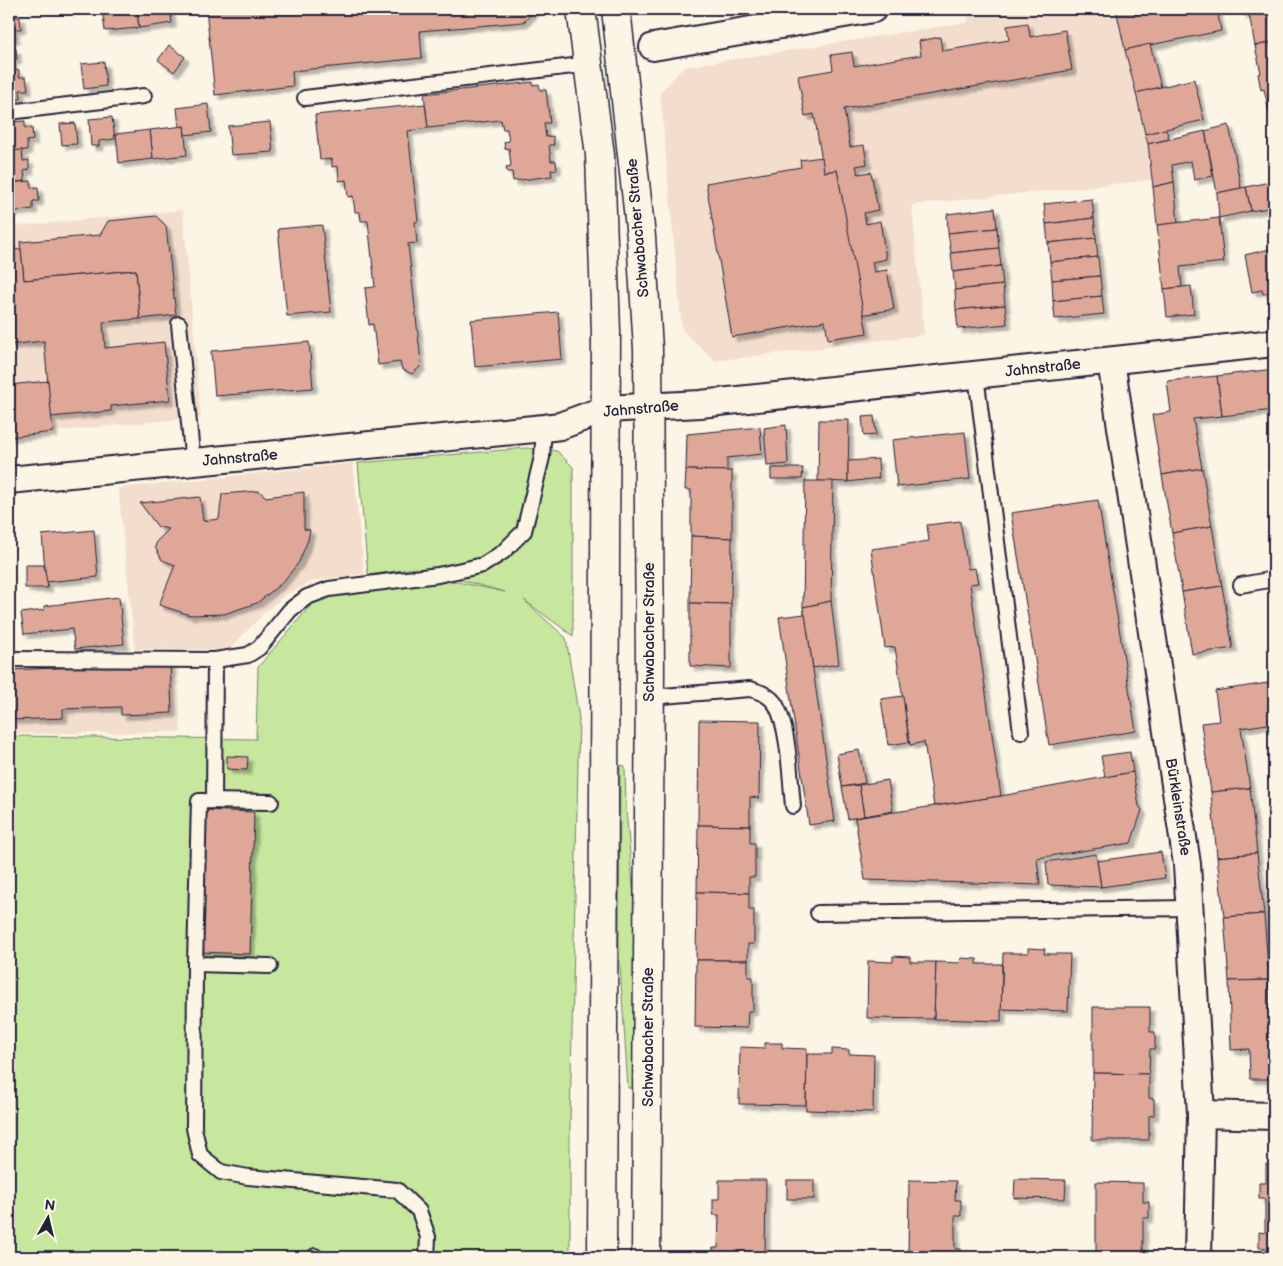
<svg xmlns="http://www.w3.org/2000/svg" width="1283" height="1266" font-family="'Balsamiq Sans',sans-serif">
<style>
.built{fill:#f3dece}
.green{fill:#c7e69e;stroke:#74846c}
.building{fill:#dfa797;stroke:#22223b;filter:url(#shadow)}
.lines{fill:none;stroke-linecap:round;stroke-linejoin:round}
.lane-casing{stroke:#22223b;stroke-width:18}
.street-casing{stroke:#22223b;stroke-width:30}
.secondary-casing{stroke:#22223b;stroke-width:31}
.lane{stroke:#fcf5e5;stroke-width:14}
.street{stroke:#fcf5e5;stroke-width:26}
.secondary{stroke:#fcf5e5;stroke-width:28}
.labels{text-anchor:middle;dominant-baseline:central;stroke-width:4.5;stroke-linejoin:round;paint-order:stroke}
.street-label{font-size:15px;fill:#22223b;stroke:#fcf5e5}
</style>
<defs>
<filter id="shadow"><feDropShadow dx="4.5" dy="4.5" stdDeviation="1" flood-color="#0004"/></filter>
</defs>
<rect width="100%" height="100%" fill="#fcf5e5"/>
<filter id="ink" filterUnits="userSpaceOnUse"><feTurbulence type="fractalNoise" baseFrequency=".02" numOctaves="2"/><feDisplacementMap in="SourceGraphic" scale="10" xChannelSelector="R" yChannelSelector="G"/><feConvolveMatrix kernelMatrix="1 2 1 2 8 2 1 2 1" color-interpolation-filters="sRGB"/></filter>
<g filter="url(#ink)">
<!-- built -->
<g class="built">
<polygon points="967,9 1116,9 1148,144 1152,180 912,205 924,335 715,361 682,330 660,93 683,67 968,22"/>
<polygon points="183,210 201,417 9,436 9,227"/>
<polygon points="353,463 364,574 317,580 285,595 263,614 229,650 135,649 118,488"/>
<polygon points="178,662 181,732 9,734 9,667"/>
</g>
<!-- green -->
<g class="green">
<polygon points="526,448 557,451 573,467 573,636 524,600 566,638 579,718 570,1123 570,1257 9,1257 9,736 256,739 258,667 318,597 434,577 505,592 416,568 368,575 358,463"/>
<polygon points="620,765 625,766 626,809 634,898 634,1088 628,1088 619,950"/>
</g>
<!-- building -->
<g class="building">
<polygon points="102,9 137,9 139,28 105,31"/>
<polygon points="137,9 170,9 172,23 139,28"/>
<polygon points="206,9 536,9 524,22 420,31 422,58 292,71 293,86 215,95"/>
<polygon points="1116,9 1217,9 1221,31 1125,50"/>
<polygon points="1241,9 1274,9 1274,42 1255,46 1249,14 1243,15"/>
<polygon points="9,10 12,10 13,17 20,17 21,29 14,29 15,39 9,39"/>
<polygon points="1028,23 1030,37 1065,30 1072,70 844,109 850,147 864,145 867,164 856,166 858,174 871,172 878,210 864,213 866,224 880,221 886,259 872,262 874,272 887,270 894,309 862,315 837,170 824,172 814,114 805,116 798,76 833,70 831,55 852,52 854,66 921,55 919,41 940,37 942,51 1009,40 1007,26"/>
<polygon points="9,39 11,50 16,49 17,59 12,60 13,70 9,71"/>
<polygon points="1274,42 1274,115 1270,116 1264,89 1261,90 1258,74 1261,73 1255,46"/>
<polygon points="1150,44 1161,87 1136,93 1125,50"/>
<polygon points="169,45 185,57 174,72 158,60"/>
<polygon points="104,62 106,86 84,89 81,64"/>
<polygon points="19,70 19,77 26,77 28,90 20,90 21,99 9,100 9,71"/>
<polygon points="1194,79 1204,120 1145,134 1136,93"/>
<polygon points="533,82 533,85 539,84 540,90 546,90 550,123 544,123 546,137 553,136 554,145 549,145 551,161 556,161 557,169 551,170 552,176 513,181 512,172 507,172 506,167 511,166 509,148 505,149 504,142 509,141 507,129 503,129 501,120 428,128 424,94"/>
<polygon points="208,104 211,132 185,135 184,126 179,127 177,108"/>
<polygon points="425,104 428,128 408,131 418,221 415,222 417,243 408,244 421,362 420,367 412,374 402,369 400,362 378,365 373,324 369,325 365,288 375,287 368,221 361,221 360,212 355,212 353,196 348,197 346,180 339,181 338,166 332,167 332,159 320,160 315,115"/>
<polygon points="112,117 115,139 99,141 99,146 91,146 89,119"/>
<polygon points="25,121 25,128 32,128 33,140 27,141 27,150 9,151 9,122"/>
<polygon points="270,122 273,152 231,155 228,126"/>
<polygon points="75,123 77,144 62,145 60,124"/>
<polygon points="1229,125 1241,188 1217,193 1205,131"/>
<polygon points="184,126 187,155 153,159 150,130"/>
<polygon points="1166,129 1169,139 1148,144 1145,134"/>
<polygon points="150,130 153,159 119,163 116,134"/>
<polygon points="1205,131 1213,176 1194,180 1191,161 1172,165 1174,182 1153,187 1148,144"/>
<polygon points="22,150 23,161 29,160 29,170 24,171 25,181 9,183 9,151"/>
<polygon points="822,157 824,172 837,170 867,333 828,339 825,321 732,337 706,183 801,167 800,160"/>
<polygon points="31,181 31,188 38,187 39,201 33,201 33,209 9,212 9,183"/>
<polygon points="1274,181 1274,207 1251,211 1246,187"/>
<polygon points="1174,182 1178,223 1157,225 1153,187"/>
<polygon points="1246,187 1251,211 1219,218 1217,193"/>
<polygon points="1092,199 1094,218 1046,224 1044,204"/>
<polygon points="995,208 997,228 948,233 947,214"/>
<polygon points="156,216 166,226 176,315 140,319 136,270 24,280 20,242 100,235 108,221"/>
<polygon points="1094,218 1096,238 1048,243 1046,224"/>
<polygon points="1219,218 1224,262 1180,267 1182,287 1164,289 1157,225"/>
<polygon points="322,225 331,312 287,316 278,229"/>
<polygon points="997,228 999,248 951,253 948,233"/>
<polygon points="1096,238 1098,257 1050,262 1048,243"/>
<polygon points="999,248 1001,266 953,272 951,253"/>
<polygon points="1274,248 1274,291 1263,294 1262,290 1252,292 1245,255"/>
<polygon points="21,249 24,280 136,270 140,319 103,322 105,348 164,342 170,400 111,406 111,411 51,417 44,341 9,345 9,250"/>
<polygon points="1098,257 1100,276 1052,280 1050,262"/>
<polygon points="1001,266 1003,285 955,290 953,272"/>
<polygon points="1100,276 1102,296 1053,301 1052,280"/>
<polygon points="1003,285 1005,305 956,310 955,290"/>
<polygon points="1191,286 1194,314 1167,317 1164,289"/>
<polygon points="1102,296 1104,314 1055,319 1053,301"/>
<polygon points="1005,305 1007,324 958,329 956,310"/>
<polygon points="558,312 562,359 475,367 471,320"/>
<polygon points="309,342 313,388 215,396 211,351"/>
<polygon points="1274,369 1274,410 1222,416 1217,376"/>
<polygon points="1217,376 1222,416 1193,419 1202,468 1162,475 1152,415 1171,412 1167,381"/>
<polygon points="48,381 53,432 9,437 9,385"/>
<polygon points="874,416 876,435 864,436 862,417"/>
<polygon points="819,420 849,420 848,482 818,481"/>
<polygon points="786,425 788,464 767,466 764,428"/>
<polygon points="760,427 762,454 727,458 727,471 686,470 687,434"/>
<polygon points="965,432 970,479 897,487 892,440"/>
<polygon points="878,459 879,478 848,482 848,461"/>
<polygon points="771,468 803,468 802,479 771,479"/>
<polygon points="1202,468 1212,526 1172,533 1162,475"/>
<polygon points="686,470 732,471 732,538 691,536 691,490 685,490"/>
<polygon points="805,481 833,481 831,601 803,607"/>
<polygon points="259,491 266,497 304,492 304,529 310,530 308,540 299,562 283,582 257,603 224,614 190,615 159,605 175,565 162,560 155,547 157,541 169,529 158,527 140,503 200,497 203,521 219,519 222,494"/>
<polygon points="1098,500 1136,731 1049,745 1011,513"/>
<polygon points="960,521 968,569 975,568 978,583 970,584 1001,796 934,806 924,742 910,745 895,647 885,648 871,549 929,541 927,525"/>
<polygon points="1212,526 1222,586 1182,592 1172,533"/>
<polygon points="94,530 98,577 46,582 42,535"/>
<polygon points="691,536 732,538 731,604 690,603"/>
<polygon points="25,565 44,565 48,588 25,588"/>
<polygon points="1222,586 1233,648 1192,654 1182,592"/>
<polygon points="119,597 124,644 75,649 72,629 24,634 21,613 44,610 44,606"/>
<polygon points="831,601 839,664 813,668 803,607"/>
<polygon points="690,603 731,604 731,668 690,666"/>
<polygon points="805,614 835,821 809,825 779,617"/>
<polygon points="170,663 172,713 121,715 121,707 63,709 63,718 12,720 10,670"/>
<polygon points="1274,682 1274,723 1241,728 1250,788 1211,792 1201,723 1219,721 1215,691"/>
<polygon points="903,696 909,742 888,745 881,699"/>
<polygon points="699,720 760,721 759,798 750,797 750,826 698,825"/>
<polygon points="859,750 865,783 842,787 837,754"/>
<polygon points="1130,752 1133,772 1105,777 1101,756"/>
<polygon points="227,756 248,757 247,770 227,769"/>
<polygon points="1133,772 1139,806 1142,810 1131,843 1037,858 1040,885 865,880 855,818 1001,796"/>
<polygon points="888,780 893,811 864,816 859,785"/>
<polygon points="859,785 864,816 848,819 842,787"/>
<polygon points="1250,788 1257,853 1217,857 1211,792"/>
<polygon points="204,810 254,812 250,954 200,952"/>
<polygon points="698,825 750,826 750,843 755,843 755,877 749,877 749,893 697,892"/>
<polygon points="1161,852 1165,878 1101,887 1097,861"/>
<polygon points="1257,853 1264,914 1224,917 1217,857"/>
<polygon points="1096,854 1101,887 1048,885 1046,862"/>
<polygon points="697,892 749,893 749,910 754,910 754,944 748,944 748,960 696,960"/>
<polygon points="1264,914 1269,980 1229,981 1224,917"/>
<polygon points="1028,948 1045,949 1044,954 1070,954 1068,1011 1001,1009 1003,953 1028,953"/>
<polygon points="893,956 910,957 910,962 936,962 934,1019 867,1018 868,961 893,962"/>
<polygon points="961,958 977,959 977,964 1002,964 1001,1021 934,1019 936,962 960,963"/>
<polygon points="696,960 748,960 748,977 753,977 753,1011 748,1011 747,1028 695,1027"/>
<polygon points="1269,980 1271,1041 1274,1041 1274,1079 1250,1079 1249,1049 1231,1050 1229,981"/>
<polygon points="1093,1007 1150,1007 1150,1032 1155,1032 1155,1049 1150,1049 1149,1074 1093,1073"/>
<polygon points="765,1043 782,1043 782,1048 807,1049 806,1105 739,1104 740,1047 765,1048"/>
<polygon points="832,1049 849,1050 849,1054 874,1055 873,1112 806,1110 807,1054 832,1054"/>
<polygon points="1093,1073 1149,1074 1149,1098 1154,1099 1154,1115 1149,1116 1149,1140 1092,1140"/>
<polygon points="1266,1164 1274,1164 1274,1257 1264,1257 1265,1248 1259,1248 1259,1232 1265,1233 1265,1199 1259,1199 1259,1183 1266,1183"/>
<polygon points="1015,1179 1066,1180 1065,1199 1014,1198"/>
<polygon points="719,1180 766,1180 765,1257 712,1257 713,1248 718,1248 719,1215 713,1215 713,1199 719,1199"/>
<rect x="787" y="1180" width="27" height="19"/>
<polygon points="909,1180 956,1181 955,1200 961,1200 961,1216 955,1216 955,1249 961,1249 961,1257 908,1257"/>
<polygon points="1096,1182 1143,1183 1143,1202 1149,1202 1149,1218 1143,1218 1143,1251 1149,1251 1149,1257 1096,1257"/>
</g>
<g class="lines">
<!-- lane casing -->
<g class="lane-casing">
<g id="lane">
<polyline points="305,98 590,64"/>
<polyline points="9,112 144,96"/>
<polyline points="179,324 193,463"/>
<polyline points="976,375 1021,732"/>
<polyline points="1241,585 1274,579"/>
<polyline points="9,659 215,660 248,655 259,648 290,610 307,597 329,589 438,575 466,569 483,565 503,552 524,531 542,457 544,428"/>
<path d="M 650,697 L 750,689 C 760,692 770,695 776,705 C 789,728 790,778 793,806"/>
<polyline points="214,801 215,660"/>
<polyline points="818,913 1190,908"/>
<polyline points="195,964 199,801 271,802"/>
<polyline points="270,966 195,964 194,1128 200,1155 221,1172 248,1177 397,1190 419,1211 428,1237 427,1257"/>
<polyline points="315,1256 316,1257"/>
</g>
</g>
<!-- street casing -->
<g class="street-casing">
<g id="street">
<polyline points="653,47 873,9"/>
<polyline points="1111,361 1187,864 1201,1114 1198,1257"/>
<polyline points="9,480 544,428 560,426 606,409 700,404 1274,343"/>
<polyline points="1201,1114 1274,1116"/>
</g>
</g>
<!-- secondary casing -->
<g class="secondary-casing">
<g id="secondary">
<polyline points="581,9 600,155 606,332 602,1257"/>
<polyline points="616,9 641,237 648,349 650,670 646,1257"/>
</g>
</g>
<!-- lane -->
<use href="#lane" class="lane"/>
<!-- street -->
<use href="#street" class="street"/>
<!-- secondary -->
<use href="#secondary" class="secondary"/>
</g>
</g>
<g class="labels">
<!-- street labels -->
<g class="street-label">
<text transform="translate(638 228) rotate(-95)">Schwabacher Straße</text>
<text transform="translate(1043 368) rotate(-6)">Jahnstraße</text>
<text transform="translate(641 409) rotate(-5)">Jahnstraße</text>
<text transform="translate(240 458) rotate(-5)">Jahnstraße</text>
<text transform="translate(649 632) rotate(-90)">Schwabacher Straße</text>
<text transform="translate(1178 807) rotate(81)">Bürkleinstraße</text>
<text transform="translate(648 1037) rotate(-90)">Schwabacher Straße</text>
</g>
</g>
<!-- margin -->
<rect width="1283" height="1266" fill="none" stroke="#fcf5e5" stroke-width="30"/>
<rect x="15" y="15" width="1253" height="1236" fill="none" stroke="#22223b" stroke-width="2" filter="url(#ink)"/>
<!-- north arrow -->
<g transform="translate(48 1218) rotate(8)" stroke="#fcf5e5" stroke-width="4" paint-order="stroke">
<path d="M0-4L9 19L0 12L-9 19Z" fill="#22223b"/>
<text y="-8" font-size="14" font-weight="bold" text-anchor="middle" fill="#22223b">N</text>
</g>
</svg>
